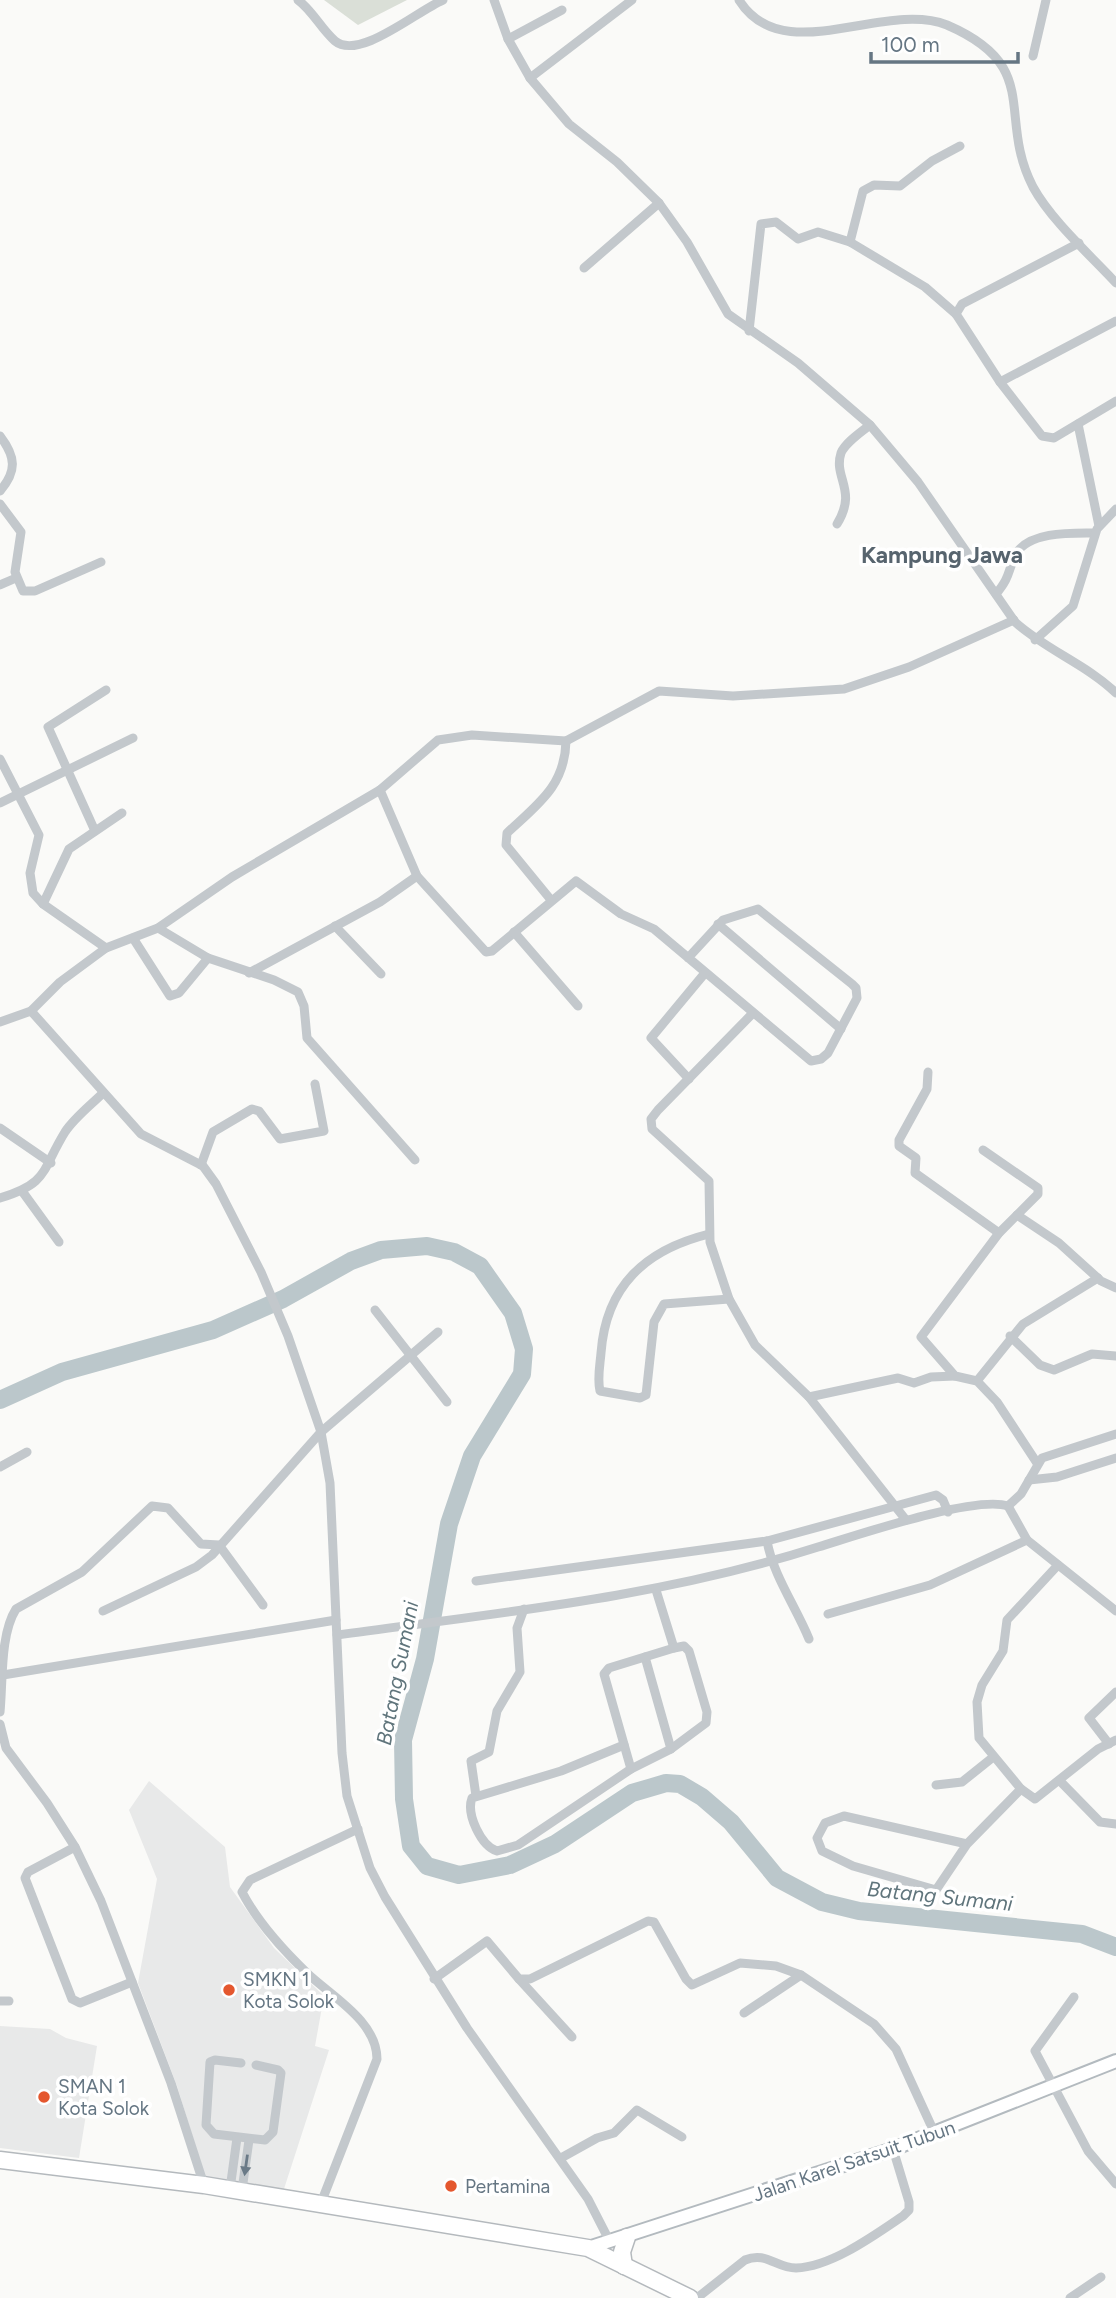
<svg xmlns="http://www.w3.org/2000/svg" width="1116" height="2298" font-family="Figtree,sans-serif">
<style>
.built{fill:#e8e9e9}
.green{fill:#dadfd7}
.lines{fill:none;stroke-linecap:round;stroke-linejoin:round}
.river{stroke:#bbc7cb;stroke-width:18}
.secondary-casing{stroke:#b3babf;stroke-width:16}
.highway-casing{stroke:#b4b9bd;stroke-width:19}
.street{stroke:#c3c8cc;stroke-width:9}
.secondary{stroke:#fff;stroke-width:12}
.highway{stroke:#fff;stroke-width:16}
.oneway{fill:#6a7a87}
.poi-dot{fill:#e4572e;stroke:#fff;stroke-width:2.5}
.labels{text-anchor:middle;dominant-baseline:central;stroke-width:7;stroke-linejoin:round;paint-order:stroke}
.poi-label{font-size:19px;fill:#657683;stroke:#fff;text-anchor:start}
.street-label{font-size:19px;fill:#657683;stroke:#fff}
.water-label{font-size:21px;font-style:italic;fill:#60757c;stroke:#fff}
.quarter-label{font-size:23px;font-weight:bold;fill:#57646e;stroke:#fff}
</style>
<rect width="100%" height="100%" fill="#fafaf8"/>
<!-- built -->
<g class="built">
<polygon points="149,1781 225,1847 230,1887 274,1948 324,1996 315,2046 329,2050 283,2192 206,2180 177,2086 138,1983 157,1879 129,1810"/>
<polygon points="0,2026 50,2029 66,2038 97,2046 79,2158 0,2148"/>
</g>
<!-- green -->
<polygon class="green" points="324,0 407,0 358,25"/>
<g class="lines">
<!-- river -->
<polyline class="river" points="0,1400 62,1372 213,1330 283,1299 351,1261 381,1250 427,1246 454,1252 480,1266 513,1313 524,1349 522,1374 472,1456 449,1524 425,1659 403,1740 404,1799 411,1846 427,1866 459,1875 510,1865 555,1844 632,1793 666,1783 680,1784 702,1797 731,1822 777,1878 822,1902 859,1911 1082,1934 1116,1947"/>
<!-- secondary casing -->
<g class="secondary-casing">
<polyline id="secondary" points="588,2248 893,2149 1116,2061"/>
</g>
<!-- highway casing -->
<g class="highway-casing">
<g id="highway">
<polyline points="0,2160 204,2185 588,2248 690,2298"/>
<polyline points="624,2266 622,2252 627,2237"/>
</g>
</g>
<!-- street -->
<g class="street">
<path d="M 298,0 C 313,11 321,29 335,41 C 359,61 417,11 443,0"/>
<path d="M 494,0 L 508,39 L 530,78 L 569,124 L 617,162 L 659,203 L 687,242 L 728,314 L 798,363 L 870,425 L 918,482 L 1015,622 C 1046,650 1086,664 1116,693"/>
<path d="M 739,0 C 783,70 883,0 947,25 C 1044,67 996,115 1033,187 C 1051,220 1090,255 1116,283"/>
<polyline points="508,39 562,10"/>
<polyline points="1033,56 1046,0"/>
<polyline points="530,78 632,0"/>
<polyline points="850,242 925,287 956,314"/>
<polyline points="1079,243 962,304 956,314 1000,382 1042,436 1054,438 1116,401"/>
<polyline points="584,268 659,203"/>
<polyline points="749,331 761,224 776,222 798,239 818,232 850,242 863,191 874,185 900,186 932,161 960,146"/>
<polyline points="1000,382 1116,321"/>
<polyline points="1078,424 1099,526"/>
<path d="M 0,436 C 16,457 17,471 0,491"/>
<polyline points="0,504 21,532 15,572 23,591 35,591 101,562"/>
<path d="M 837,524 C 858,490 833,478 841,453 C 845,443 861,432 870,425"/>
<polyline points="0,585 16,578"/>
<path d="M 996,594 C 1011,576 1007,572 1016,554 C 1029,531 1073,533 1095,533"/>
<polyline points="1035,640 1073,606 1097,529 1116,509"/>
<polyline points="0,759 39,835 30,873 33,893 43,904 106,948"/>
<polyline points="380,790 417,876 486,952 492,951 576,881 621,914 654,929 811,1061 821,1059 828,1053 857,998 856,988 852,984 758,909 723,920 688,958"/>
<polyline points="0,803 133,738"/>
<polyline points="95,831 48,727 106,690"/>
<path d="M 551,900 L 506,845 L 507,833 C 538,804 565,786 566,741"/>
<polyline points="43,904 69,849 122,813"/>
<polyline points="718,924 841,1029"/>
<polyline points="335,926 381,974"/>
<polyline points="158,928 208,958 274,980 298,992 304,1006 307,1038 415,1160"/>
<polyline points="514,932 578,1006"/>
<polyline points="133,938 170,996 179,993 208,958"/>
<polyline points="249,973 380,902 417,876"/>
<polyline points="31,1011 141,1134 203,1166 216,1184 261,1272 288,1336 321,1432 330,1483 342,1753 347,1796 370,1868 385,1897 467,2028 588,2199 610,2242"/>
<polyline points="752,1014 658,1110 651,1119 652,1129 709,1181 710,1242 729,1299 755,1345 809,1397 906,1520"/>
<polyline points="0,1022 31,1011 60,982 106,948 158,928 232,877 380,790 438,740 472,735 566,741 659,691 733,696 844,689 909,667 1014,620"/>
<polyline points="928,1072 927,1089 899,1140 899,1146 916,1158 915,1173 999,1233"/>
<polyline points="689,1079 651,1038 705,973"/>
<polyline points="0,1128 51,1163"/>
<polyline points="983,1150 1038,1188 1038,1194 999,1233 921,1337 955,1376 977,1381 997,1402 1037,1463"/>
<polyline points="201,1165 213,1132 252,1109 259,1111 280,1139 324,1131 315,1084"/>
<polyline points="22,1191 59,1242"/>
<path d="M 0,1198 C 49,1183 41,1171 65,1132 C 75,1117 91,1105 103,1093"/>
<polyline points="1017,1215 1059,1243 1101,1281 1116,1288"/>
<path d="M 709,1234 C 645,1250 606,1286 601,1353 C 600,1365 597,1379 600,1391 L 640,1398 L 646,1395 L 654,1322 L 664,1304 L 729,1299"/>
<polyline points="375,1310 447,1402"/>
<polyline points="1010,1336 1040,1365 1054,1370 1092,1354 1116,1356"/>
<polyline points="977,1381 1023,1324 1098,1278"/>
<polyline points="809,1397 898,1378 914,1383 931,1377 955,1376"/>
<polyline points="0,1467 27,1452"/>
<polyline points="1029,1480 1057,1477 1116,1458"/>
<polyline points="1008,1506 1027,1540 1116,1611"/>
<polyline points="1008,1506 1021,1494 1042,1458 1116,1434"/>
<path d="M 767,1541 C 773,1575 796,1607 809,1639"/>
<polyline points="1058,1565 1007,1620 1003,1651 982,1685 977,1702 979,1738 1021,1789 1035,1799 1098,1749 1116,1740"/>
<polyline points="476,1581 767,1541 936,1495 943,1500 948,1512"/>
<polyline points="103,1611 196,1567 212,1555 321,1432 438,1332"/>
<polyline points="828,1614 930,1585 1027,1540"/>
<path d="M 337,1635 C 498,1613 662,1597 818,1547 C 855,1536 974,1495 1008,1506"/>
<polyline points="645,1657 671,1749"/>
<polyline points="3,1675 336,1620"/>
<path d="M 0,1712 C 3,1681 0,1634 16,1609 L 82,1572 L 152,1506 L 168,1508 L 201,1544 L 219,1545 L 263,1605"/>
<polyline points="0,1724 6,1748 47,1803 75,1847 101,1901 171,2083 204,2185"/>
<polyline points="1109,1744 1089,1718 1116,1692"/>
<path d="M 624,1745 L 561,1771 L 472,1798 C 466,1814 481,1846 497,1851 L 518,1845 L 631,1769 L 671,1749 L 706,1723 L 707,1712 L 689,1651 L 684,1646 L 674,1648 L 656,1590"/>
<polyline points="631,1769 604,1674 609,1668 674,1648"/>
<polyline points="1060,1781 1100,1822 1116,1824"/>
<polyline points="936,1785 962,1782 992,1758"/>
<polyline points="476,1796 471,1761 489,1752 497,1711 520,1672 517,1628 524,1609"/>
<polyline points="967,1844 844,1816 825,1823 817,1838 822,1851 853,1866 936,1890 967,1844 1021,1789"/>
<polyline points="75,1847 28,1872 25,1878 72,1999 80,2003 132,1982"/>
<polyline points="434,1979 487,1941 519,1979 530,1979 648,1921 654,1922 686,1979 692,1985 740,1963 776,1966 801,1975 874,2024 896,2049 935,2134"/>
<polyline points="519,1979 572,2037"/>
<polyline points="1074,1997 1035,2051 1088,2151 1116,2184"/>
<polyline points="0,2001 9,2001"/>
<polyline points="744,2013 801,1975"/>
<polyline points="241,2063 215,2060 210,2062 206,2125 214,2134 265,2140 273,2132 281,2073 278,2070 256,2065"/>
<polyline points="561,2158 597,2138 614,2133 637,2110 682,2137"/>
<polyline points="230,2189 237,2138"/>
<polyline points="242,2190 249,2140"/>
<path d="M 321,2203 L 377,2059 C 377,2021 331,1996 307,1973 C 282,1949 258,1923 242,1892 L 250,1880 L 358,1829"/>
<path d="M 697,2298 L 745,2260 C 766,2251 776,2268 796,2268 C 831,2267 875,2235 903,2216 L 909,2210 L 909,2202 L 893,2149"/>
<polyline points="1070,2298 1101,2277"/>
</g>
<!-- secondary -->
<use href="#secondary" class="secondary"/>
<!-- highway -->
<use href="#highway" class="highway"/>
</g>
<!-- one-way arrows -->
<defs><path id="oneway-solid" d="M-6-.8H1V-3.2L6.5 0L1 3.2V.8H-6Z" transform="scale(1.75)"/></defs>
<use class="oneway" href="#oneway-solid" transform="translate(246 2165) rotate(98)"/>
<!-- markers -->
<g class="poi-dot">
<circle cx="229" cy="1990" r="7"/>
<circle cx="44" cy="2097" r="7"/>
<circle cx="451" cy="2186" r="7"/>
</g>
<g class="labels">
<!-- poi labels -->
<g class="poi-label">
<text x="243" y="1979">SMKN 1<tspan x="243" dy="22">Kota Solok</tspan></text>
<text x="58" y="2086">SMAN 1<tspan x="58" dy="22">Kota Solok</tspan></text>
<text x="465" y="2186">Pertamina</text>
</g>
<!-- street labels -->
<g class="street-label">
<text transform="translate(854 2161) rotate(-19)">Jalan Karel Satsuit Tubun</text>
</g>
<!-- water labels -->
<g class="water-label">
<text transform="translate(397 1673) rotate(-79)">Batang Sumani</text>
<text transform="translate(940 1896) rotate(6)">Batang Sumani</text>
</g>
<!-- quarter labels -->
<g class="quarter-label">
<text x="942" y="555">Kampung Jawa</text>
</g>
</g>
<!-- scale -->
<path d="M871 52v10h147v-10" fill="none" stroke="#657683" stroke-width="3.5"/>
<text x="881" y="52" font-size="21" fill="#657683" stroke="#ffffff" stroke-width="5" paint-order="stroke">100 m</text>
</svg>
